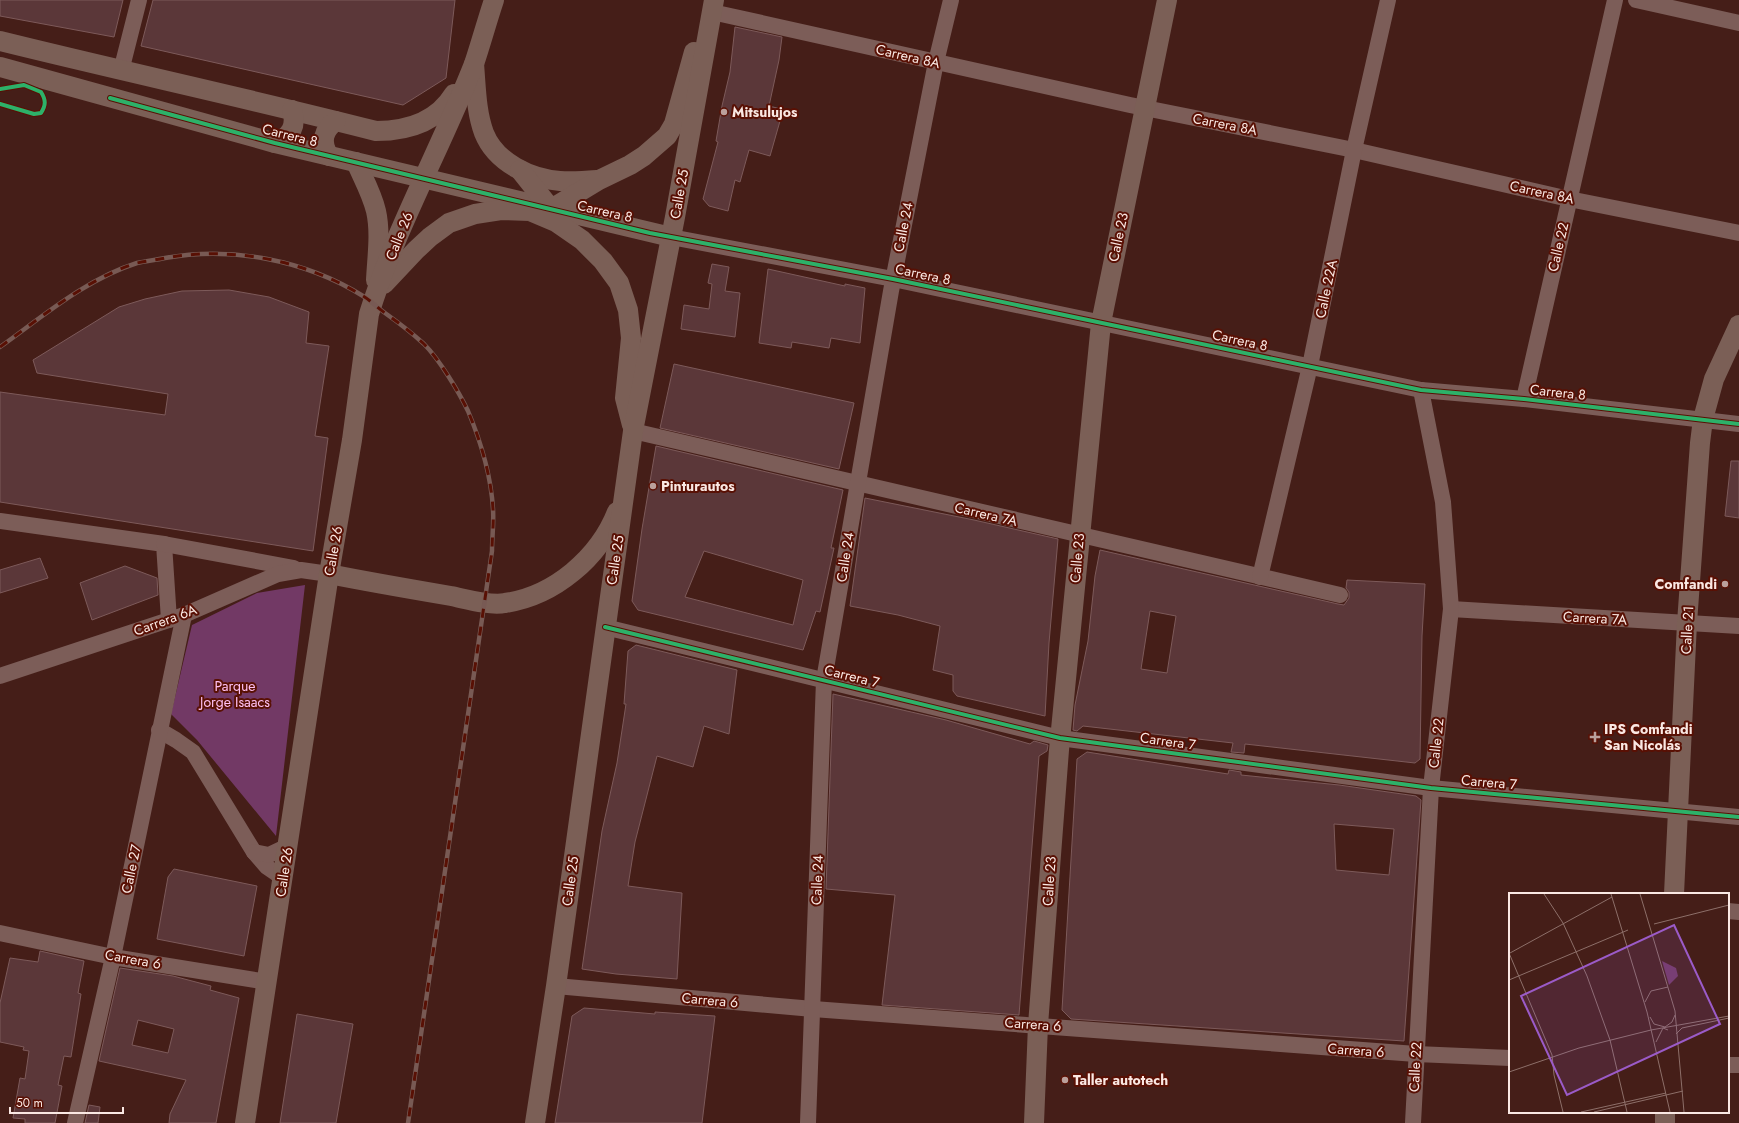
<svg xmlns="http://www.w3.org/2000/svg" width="1739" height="1123" font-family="Jost,sans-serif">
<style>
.green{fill:#723965}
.building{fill:#5b3739;stroke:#7d5a5a;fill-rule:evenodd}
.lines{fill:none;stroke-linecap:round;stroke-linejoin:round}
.minor{stroke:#7c5d58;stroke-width:16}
.major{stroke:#7b5f56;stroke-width:20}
.rail-casing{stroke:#785a54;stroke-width:4.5}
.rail{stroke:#591004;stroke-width:3;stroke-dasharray:9;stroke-linecap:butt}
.cycleway-casing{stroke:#591004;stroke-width:6}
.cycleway{stroke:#2db169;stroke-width:4}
.poi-dot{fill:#bba19c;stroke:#591004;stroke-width:1.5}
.labels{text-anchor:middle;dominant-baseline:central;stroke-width:4;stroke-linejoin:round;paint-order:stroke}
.street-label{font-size:14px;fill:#fae8e3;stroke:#591004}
.poi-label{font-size:14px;font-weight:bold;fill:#fae8e3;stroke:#591004;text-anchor:start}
.park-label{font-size:14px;fill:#fec0f4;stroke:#591004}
.inset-road{fill:none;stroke:#8d6f69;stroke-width:1}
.view{fill:#9b5bc8;fill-opacity:0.15;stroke:#9b5bc8;stroke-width:2}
.inset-edge{fill:none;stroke:#fae8e3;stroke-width:2}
</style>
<rect width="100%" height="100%" fill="#451e18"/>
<!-- green -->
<polygon class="green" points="305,585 276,836 197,740 171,714 192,625 257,593"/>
<!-- building -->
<g class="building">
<polygon points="0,0 123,0 114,37 0,16"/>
<polygon points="153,0 455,0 446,78 403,105 141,46"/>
<polygon points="735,27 782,37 779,60 769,106 781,109 780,121 770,156 749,150 740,182 735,180 728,211 709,206 703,199 718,142 716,141 722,106 730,72"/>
<polygon points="712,264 729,267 725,291 740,293 735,337 681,329 684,305 709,309 712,284 708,283"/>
<polygon points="768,269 845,286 845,284 865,288 860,343 831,338 829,348 792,342 791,348 759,343"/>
<polygon points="229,290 269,297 309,312 306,343 329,346 315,436 328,438 313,551 0,502 0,392 165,415 168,394 37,373 33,360 119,307 145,299 182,291"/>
<polygon points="674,364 854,403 839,469 660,428"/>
<path d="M 656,446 L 843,490 L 831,548 L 834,548 L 820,612 L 816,611 L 803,650 L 638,610 L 632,601 L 642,529 ZM 704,551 L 803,580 L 793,625 L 685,597 Z"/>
<polygon points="1731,461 1739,461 1739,518 1725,516"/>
<polygon points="865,498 974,520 1058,539 1049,643 1045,716 957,696 953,691 953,675 933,670 940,626 898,615 850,606"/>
<path d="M 1100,550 L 1338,604 L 1344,605 L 1349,598 L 1349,592 L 1346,588 L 1347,580 L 1425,584 L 1422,636 L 1420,759 L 1415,763 L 1245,744 L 1244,753 L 1231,752 L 1233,743 L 1083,726 L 1077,731 L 1073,730 L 1075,705 L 1088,641 L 1095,576 ZM 1150,611 L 1176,616 L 1167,673 L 1141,669 Z"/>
<polygon points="40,558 48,578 0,593 0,570"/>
<polygon points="125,566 157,578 158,595 92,620 80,583"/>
<polygon points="636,645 737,670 729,734 704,726 693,767 657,756 635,842 628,886 682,893 677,979 616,974 582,969 602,831 617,763 626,704 624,704 628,651"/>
<polygon points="833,694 946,720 1030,744 1034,741 1048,745 1047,751 1039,756 1019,1015 882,1005 895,895 826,889"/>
<path d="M 1087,752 L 1228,774 L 1229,770 L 1241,772 L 1241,775 L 1339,785 L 1416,796 L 1421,800 L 1404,1041 L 1071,1019 L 1062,1010 L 1077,759 ZM 1334,824 L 1394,829 L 1389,875 L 1336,870 Z"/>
<polygon points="174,869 257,886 244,956 157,939 168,877"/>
<polygon points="40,951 84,961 78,993 81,994 71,1057 64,1056 58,1085 62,1086 55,1123 25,1123 25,1119 13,1118 20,1078 25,1079 29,1051 23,1050 24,1047 0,1042 0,1003 10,958 38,962"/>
<path d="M 120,968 L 173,976 L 211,986 L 210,990 L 239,998 L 216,1123 L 169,1123 L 170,1114 L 186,1080 L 99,1061 ZM 138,1020 L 174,1029 L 168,1053 L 132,1045 Z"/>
<polygon points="584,1008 655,1014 655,1012 715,1016 702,1123 555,1123 572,1016"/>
<polygon points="297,1014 353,1024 336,1123 280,1123"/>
<polygon points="89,1105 100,1107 98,1123 85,1123"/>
</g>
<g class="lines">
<!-- minor -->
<g class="minor">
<polyline points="1636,0 1739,23"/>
<polyline points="712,12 1130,105 1354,150 1569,199 1739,233"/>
<polyline points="121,71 139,0"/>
<polyline points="671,237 893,279 1421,390 1524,399 1739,424"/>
<polyline points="1524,399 1615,0"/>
<polyline points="633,431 1340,595"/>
<polyline points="0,521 164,544 169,620"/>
<polyline points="164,544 294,568"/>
<polyline points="1260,577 1310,366 1354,150 1388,0"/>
<polyline points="1451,609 1739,626"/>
<polyline points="605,627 1060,738 1431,788 1739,817"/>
<polyline points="0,676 184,615 278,574 301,570 329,574"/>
<polyline points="159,730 176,740 193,752 254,852 267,867 283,878"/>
<polyline points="254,852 269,855 288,846"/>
<polyline points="1728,911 1739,912"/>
<polyline points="0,933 113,957 267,982"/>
<polyline points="556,986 813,1009 1416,1054 1510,1058"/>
<polyline points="1728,1065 1739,1065"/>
<polyline points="75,1123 113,957 184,615"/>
<polyline points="808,1123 824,680 891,291 936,62 951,0"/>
<polyline points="1413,1123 1431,788 1451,609 1443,502 1421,390"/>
</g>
<!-- major -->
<g class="major">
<path d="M 0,41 C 125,72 251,99 376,131 C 408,131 437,122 454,94"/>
<path d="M 474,64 C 476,86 476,112 484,133 C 496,163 531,179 560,181 C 572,182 585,181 597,180"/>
<polyline points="0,67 275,143 671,237"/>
<path d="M 275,143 C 291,136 297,126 292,110"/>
<path d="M 329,156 C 320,142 323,130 336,121"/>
<path d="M 356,162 C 363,178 372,194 376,211 C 381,233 377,258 376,280"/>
<polyline points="520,170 551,209 599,180 630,165 644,156 667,136 674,124 694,52"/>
<polyline points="384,284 416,250 430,237 449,223 475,214 501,210 530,211 556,222 582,240 603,261 619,283 628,310 631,338 625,398 632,425"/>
<path d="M 329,574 C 369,582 410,589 451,596 C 466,599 490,606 505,603 C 554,596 599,558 617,512"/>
<polyline points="1674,894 1687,623 1700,443 1703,419 1714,379 1739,325"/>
<path d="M 245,1123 L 329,574 L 352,440 L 369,314 C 396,227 441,148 474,64 C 481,43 487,21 494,0"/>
<polyline points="535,1123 556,986 633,431 675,217 714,0"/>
<polyline points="1034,1123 1038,1025 1059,750 1101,323 1167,0"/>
<polyline points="1665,1123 1665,1112"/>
</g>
<!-- rail casing -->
<g class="rail-casing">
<path id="rail" d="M 0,347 C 42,317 86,279 137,263 C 146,261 156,260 165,258 C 232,246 305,260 363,296 C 371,301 378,308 385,313 C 399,323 412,333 424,344 C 439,359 459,392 468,411 C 481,442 491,476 493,509 C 494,523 492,537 492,551 L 408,1123"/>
</g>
<!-- rail -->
<use href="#rail" class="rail"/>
<!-- cycleway casing -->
<g class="cycleway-casing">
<g id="cycleway">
<path d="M 0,89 L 24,85 L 41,92 C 46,100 46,105 41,113 L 34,114 L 0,104"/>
<polyline points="110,98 275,143 650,233 893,279 1421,390 1524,399 1739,424"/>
<polyline points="605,627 1060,738 1431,788 1739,817"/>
</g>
</g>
<!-- cycleway -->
<use href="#cycleway" class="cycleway"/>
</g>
<!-- markers -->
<g class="poi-dot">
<circle cx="724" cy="112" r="4"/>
<circle cx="653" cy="486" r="4"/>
<circle cx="1725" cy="584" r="4"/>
<path d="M1593 731h4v4h4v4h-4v4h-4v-4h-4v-4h4z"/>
<circle cx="1065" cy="1080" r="4"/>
</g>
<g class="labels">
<!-- street labels -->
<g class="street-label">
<text transform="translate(908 56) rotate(13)">Carrera 8A</text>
<text transform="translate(1225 124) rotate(11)">Carrera 8A</text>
<text transform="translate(290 135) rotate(14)">Carrera 8</text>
<text transform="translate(1542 192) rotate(12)">Carrera 8A</text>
<text transform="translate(679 194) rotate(-80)">Calle 25</text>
<text transform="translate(605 211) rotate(13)">Carrera 8</text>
<text transform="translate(903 227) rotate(-79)">Calle 24</text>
<text transform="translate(399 236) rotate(-68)">Calle 26</text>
<text transform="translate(1118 237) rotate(-78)">Calle 23</text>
<text transform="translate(1558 247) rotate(-77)">Calle 22</text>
<text transform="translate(923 274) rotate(12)">Carrera 8</text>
<text transform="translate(1326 289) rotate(-78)">Calle 22A</text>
<text transform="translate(1240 340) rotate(12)">Carrera 8</text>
<text transform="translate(1558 392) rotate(6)">Carrera 8</text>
<text transform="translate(986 514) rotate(13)">Carrera 7A</text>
<text transform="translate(333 551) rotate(-80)">Calle 26</text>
<text transform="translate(845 557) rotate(-81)">Calle 24</text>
<text transform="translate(1077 558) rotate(-85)">Calle 23</text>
<text transform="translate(615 560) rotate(-81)">Calle 25</text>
<text transform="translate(1595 618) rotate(3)">Carrera 7A</text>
<text transform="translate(165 620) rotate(-20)">Carrera 6A</text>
<text transform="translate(1687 630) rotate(-87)">Calle 21</text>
<text transform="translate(852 676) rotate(14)">Carrera 7</text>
<text transform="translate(1168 741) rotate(8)">Carrera 7</text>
<text transform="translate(1436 743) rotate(-84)">Calle 22</text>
<text transform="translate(1489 782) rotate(5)">Carrera 7</text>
<text transform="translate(131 869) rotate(-78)">Calle 27</text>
<text transform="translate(284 872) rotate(-81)">Calle 26</text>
<text transform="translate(817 880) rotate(-88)">Calle 24</text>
<text transform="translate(570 881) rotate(-82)">Calle 25</text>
<text transform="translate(1049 881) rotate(-86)">Calle 23</text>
<text transform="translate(133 959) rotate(10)">Carrera 6</text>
<text transform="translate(710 1000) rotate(5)">Carrera 6</text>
<text transform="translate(1033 1024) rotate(4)">Carrera 6</text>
<text transform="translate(1356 1050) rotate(4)">Carrera 6</text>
<text transform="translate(1415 1067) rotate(-87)">Calle 22</text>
</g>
<!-- poi labels -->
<g class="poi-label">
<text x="732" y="112">Mitsulujos</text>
<text x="661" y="486">Pinturautos</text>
<text x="1717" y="584" text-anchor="end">Comfandi</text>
<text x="1604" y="729">IPS Comfandi<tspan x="1604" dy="16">San Nicolás</tspan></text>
<text x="1073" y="1080">Taller autotech</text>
</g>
<!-- park labels -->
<g class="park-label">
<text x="235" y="686">Parque<tspan x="235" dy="16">Jorge Isaacs</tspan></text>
</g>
</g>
<!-- overview -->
<g transform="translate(1509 893)">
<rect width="220" height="220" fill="#451e18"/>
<path d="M 153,68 L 167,75 L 169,83 L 160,92 Z" fill="#723965"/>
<path class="inset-road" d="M 35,1 L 54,30 L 78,83 L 101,147 L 118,219M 102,1 L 138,119 L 161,219M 131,1 L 166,118 L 175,219M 145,31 L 220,12M 0,60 L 43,162 L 45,182 L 54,219M 1,60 L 103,4M 0,87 L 119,37M 136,109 L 142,98 L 159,94M 141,124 L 145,131 L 156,134 L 163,129 L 166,122M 142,137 L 220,123M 167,141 L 173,135 L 220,125M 147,149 L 154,135 L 159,137M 0,179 L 70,155 L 142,137M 72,219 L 157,200M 85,219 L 174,198"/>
<path class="view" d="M 165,32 L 211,131 L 58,202 L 12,103 Z"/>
<rect width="220" height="220" class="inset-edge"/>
</g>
<!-- scale -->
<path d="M10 1107v6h113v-6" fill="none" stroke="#fae8e3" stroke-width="2"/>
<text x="16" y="1107" font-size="12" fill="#fae8e3" stroke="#591004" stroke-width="3" paint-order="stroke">50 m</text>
</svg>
